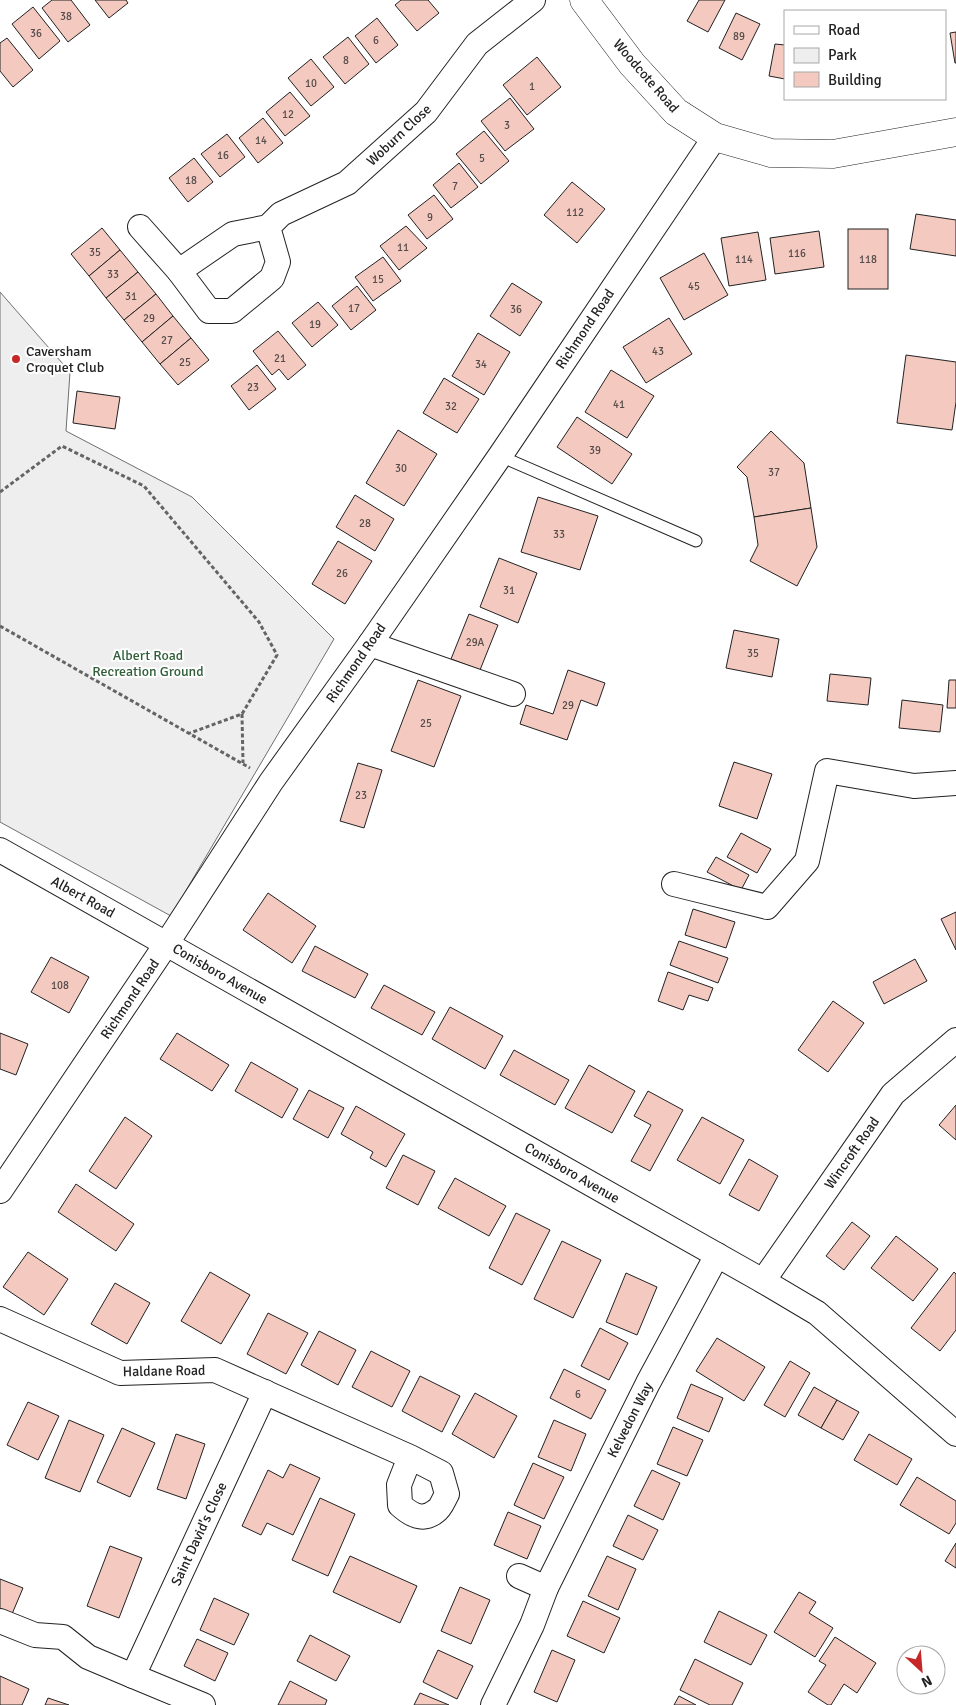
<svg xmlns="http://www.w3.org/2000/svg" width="956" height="1705" font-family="Signika,sans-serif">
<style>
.green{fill:#eee;stroke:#6f6f6f}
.building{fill:#f3c9c0;stroke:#222}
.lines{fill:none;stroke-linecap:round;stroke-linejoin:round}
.service-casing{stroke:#222;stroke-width:13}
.minor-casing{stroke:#222;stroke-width:26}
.primary-casing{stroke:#222;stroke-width:29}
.path{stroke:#646464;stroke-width:3;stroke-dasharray:4 2.5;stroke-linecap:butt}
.service{stroke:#fff;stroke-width:11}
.minor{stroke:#fff;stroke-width:24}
.primary{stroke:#fff;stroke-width:28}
.poi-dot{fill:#c62828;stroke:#fff;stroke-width:2}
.labels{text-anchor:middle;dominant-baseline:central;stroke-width:4;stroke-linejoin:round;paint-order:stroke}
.number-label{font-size:11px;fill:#564c4a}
.street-label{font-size:14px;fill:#222;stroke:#fff}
.poi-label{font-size:14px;fill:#222;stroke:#fff;text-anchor:start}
.park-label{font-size:14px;fill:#2f5e38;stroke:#fff}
</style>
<rect width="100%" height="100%" fill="#fff"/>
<!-- green -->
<polygon class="green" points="0,292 70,372 66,431 192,497 334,639 171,916 0,822"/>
<!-- building -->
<g class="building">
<polygon points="52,0 71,0 90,25 68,42 42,8"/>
<polygon points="95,0 126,0 128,3 109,18"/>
<polygon points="401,0 428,0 439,13 417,31 395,5"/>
<polygon points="699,0 725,0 708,32 687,21"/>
<polygon points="33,7 60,41 39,59 12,24"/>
<polygon points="736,13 760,24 742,60 719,48"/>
<polygon points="377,18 398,45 376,63 355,36"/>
<polygon points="956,32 956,63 955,63 950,33"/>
<polygon points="348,37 369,64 345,84 323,57"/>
<polygon points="7,38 33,70 13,87 0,71 0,43"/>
<polygon points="775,44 785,45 785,79 769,76"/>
<polygon points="537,57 561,87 527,115 503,85"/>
<polygon points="311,59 334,87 311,106 288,78"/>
<polygon points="290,92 310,116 285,136 266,112"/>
<polygon points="510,98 534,129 505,151 481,121"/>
<polygon points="263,118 283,143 258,163 239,138"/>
<polygon points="484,131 509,161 481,184 456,154"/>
<polygon points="227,134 245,157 220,177 201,154"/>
<polygon points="194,158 213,182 188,202 169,178"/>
<polygon points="459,163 478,187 451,208 433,185"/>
<polygon points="572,182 605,209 577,243 544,215"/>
<polygon points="434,195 453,219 427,239 408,215"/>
<polygon points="916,214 956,220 956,256 910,249"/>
<polygon points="406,226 427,248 399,270 380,246"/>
<polygon points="102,228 120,250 89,276 71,254"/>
<rect x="848" y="229" width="40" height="60"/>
<polygon points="819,231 824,267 775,274 770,238"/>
<polygon points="758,232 766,280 729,286 721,238"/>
<polygon points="120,250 138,272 106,298 89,276"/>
<polygon points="704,253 728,295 684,320 660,278"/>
<polygon points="383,257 401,281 373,301 355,277"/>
<polygon points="138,272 156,294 124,320 106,298"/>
<polygon points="512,283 542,302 520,336 490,316"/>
<polygon points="357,286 376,310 351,330 332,306"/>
<polygon points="156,294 173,316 142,342 124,320"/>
<polygon points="318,302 338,325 312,347 292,323"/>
<polygon points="173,316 191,338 160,364 142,342"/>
<polygon points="669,318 692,354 646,383 623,347"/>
<polygon points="278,331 306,365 288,380 279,369 272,375 253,351"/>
<polygon points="478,333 510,352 484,395 452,376"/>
<polygon points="191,338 209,360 178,385 160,364"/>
<polygon points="906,355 956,362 956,402 952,430 897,423"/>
<polygon points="257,365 276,389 249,410 231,386"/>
<polygon points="611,370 654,396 627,438 585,412"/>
<polygon points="444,378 479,399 457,433 423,413"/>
<polygon points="77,391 120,397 115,429 73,423"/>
<polygon points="577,417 632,454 612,484 557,447"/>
<polygon points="398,430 437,454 404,506 366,483"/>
<polygon points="771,431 804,463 811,508 754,517 747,477 737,467"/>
<polygon points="355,495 394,519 375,551 336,527"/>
<polygon points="538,497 598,516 580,570 521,552"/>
<polygon points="811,508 817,547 797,586 750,561 758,545 754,517"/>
<polygon points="338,541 372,561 345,604 312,584"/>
<polygon points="499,558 537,573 518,623 480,607"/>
<polygon points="469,614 498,625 480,670 451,659"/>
<polygon points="734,630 779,639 772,677 726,668"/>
<polygon points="568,670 605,683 597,706 581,700 567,740 520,724 526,705 553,714"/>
<polygon points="830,674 871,678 868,705 827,701"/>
<polygon points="418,680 461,696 434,767 391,751"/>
<polygon points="949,680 956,680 956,708 947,708"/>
<polygon points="902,700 943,705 940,732 899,728"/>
<polygon points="734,762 772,774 757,819 719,806"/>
<polygon points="358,763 382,770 364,828 340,821"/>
<polygon points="741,833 771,849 757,873 727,857"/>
<polygon points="716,857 749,875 741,890 707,872"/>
<polygon points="268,893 316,926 292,963 243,930"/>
<polygon points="693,909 735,922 726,948 685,935"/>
<polygon points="956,912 956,950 941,919"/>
<polygon points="679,941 728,958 718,983 670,965"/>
<polygon points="315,946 368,974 355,998 302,971"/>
<polygon points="51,957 89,977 69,1013 31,992"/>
<polygon points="915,959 927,981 884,1004 873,982"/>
<polygon points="668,972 713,988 708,1001 689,995 683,1010 658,1001"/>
<polygon points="384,985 435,1012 422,1035 371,1008"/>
<polygon points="833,1001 864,1023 828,1072 798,1050"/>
<polygon points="450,1007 503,1036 485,1069 432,1039"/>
<polygon points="0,1033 28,1044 16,1075 0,1069"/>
<polygon points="177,1033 229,1065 212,1091 160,1059"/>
<polygon points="514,1050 569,1080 555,1105 500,1075"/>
<polygon points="251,1062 298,1089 282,1118 235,1091"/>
<polygon points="589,1065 635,1091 612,1133 565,1108"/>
<polygon points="309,1090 344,1108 328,1138 293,1119"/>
<polygon points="648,1091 683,1110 650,1171 631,1161 651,1125 634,1116"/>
<polygon points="956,1105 956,1140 939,1125"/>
<polygon points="356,1106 405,1134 386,1167 370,1158 373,1152 341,1134"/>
<polygon points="125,1117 152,1136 116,1189 89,1171"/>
<polygon points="702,1117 744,1140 720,1184 677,1160"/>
<polygon points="403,1155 435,1171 418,1205 386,1188"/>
<polygon points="749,1159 778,1176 759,1211 729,1195"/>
<polygon points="455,1178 506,1206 489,1236 438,1208"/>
<polygon points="76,1184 134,1224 116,1251 58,1212"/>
<polygon points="516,1213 550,1230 522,1285 489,1268"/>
<polygon points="852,1222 870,1236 844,1270 826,1256"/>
<polygon points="896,1236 938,1269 913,1301 871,1268"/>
<polygon points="562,1241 601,1260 573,1318 534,1299"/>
<polygon points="28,1252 68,1279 44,1315 3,1287"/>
<polygon points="210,1272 250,1295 221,1344 181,1321"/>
<polygon points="954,1272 956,1274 956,1330 940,1351 911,1328"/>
<polygon points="626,1273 657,1287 637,1335 606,1322"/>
<polygon points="115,1283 150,1303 127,1344 91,1324"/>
<polygon points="268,1313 308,1333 286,1374 247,1354"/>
<polygon points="600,1328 628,1343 609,1380 581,1366"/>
<polygon points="319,1331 356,1350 338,1385 301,1365"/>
<polygon points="717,1338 765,1367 744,1401 696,1371"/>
<polygon points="371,1351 410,1371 392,1407 352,1387"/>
<polygon points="790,1361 810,1373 785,1417 764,1405"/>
<polygon points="564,1369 606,1390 591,1419 550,1398"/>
<polygon points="420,1376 460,1396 442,1432 402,1411"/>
<polygon points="691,1384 723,1398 709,1432 677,1418"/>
<polygon points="814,1387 837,1400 821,1428 798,1415"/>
<polygon points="475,1393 517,1416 494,1458 452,1434"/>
<polygon points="837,1400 859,1412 843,1440 821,1428"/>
<polygon points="28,1402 59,1416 38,1460 7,1445"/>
<polygon points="69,1420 104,1435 80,1492 45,1478"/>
<polygon points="554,1420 586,1434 571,1471 538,1457"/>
<polygon points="673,1427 703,1440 687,1476 657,1464"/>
<polygon points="122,1428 155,1443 130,1497 97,1482"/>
<polygon points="176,1434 205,1444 186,1499 157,1489"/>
<polygon points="869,1434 912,1459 897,1485 854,1460"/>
<polygon points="533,1463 564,1477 544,1519 514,1505"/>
<polygon points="290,1464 320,1478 293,1535 267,1523 261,1535 242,1526 268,1470 283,1478"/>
<polygon points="652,1470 680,1483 663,1520 634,1506"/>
<polygon points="917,1477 956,1501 956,1523 949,1534 900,1505"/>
<polygon points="320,1498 355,1514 328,1576 292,1560"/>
<polygon points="508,1512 541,1526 527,1559 494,1545"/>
<polygon points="628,1515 658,1530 643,1560 613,1546"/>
<polygon points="956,1543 956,1568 945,1561"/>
<polygon points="110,1546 142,1558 119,1618 87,1606"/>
<polygon points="350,1556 417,1586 400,1623 333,1592"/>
<polygon points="607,1556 636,1569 618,1610 588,1596"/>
<polygon points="0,1579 23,1588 12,1614 0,1609"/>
<polygon points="460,1587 490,1600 471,1644 441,1631"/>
<polygon points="799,1592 816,1602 809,1613 833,1628 815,1657 774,1632"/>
<polygon points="214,1598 249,1614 234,1645 200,1630"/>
<polygon points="583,1601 620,1618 604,1653 567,1636"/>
<polygon points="719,1611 767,1635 751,1665 704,1642"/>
<polygon points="310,1635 350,1656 336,1681 297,1661"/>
<polygon points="835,1637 876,1663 857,1693 844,1684 831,1705 828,1705 808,1692 826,1665 819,1661"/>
<polygon points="197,1639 228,1653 215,1681 184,1666"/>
<polygon points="438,1650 473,1666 457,1699 423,1682"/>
<polygon points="552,1650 575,1660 557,1702 534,1692"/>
<polygon points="695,1659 743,1683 732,1705 710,1705 680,1690"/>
<polygon points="0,1676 29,1689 22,1705 0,1705"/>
<polygon points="290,1681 327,1700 325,1705 278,1705"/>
<polygon points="420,1693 449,1705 414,1705"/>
<polygon points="679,1696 696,1705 674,1705"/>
<polygon points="48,1698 69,1705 45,1705"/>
</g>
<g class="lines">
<!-- service casing -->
<g class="service-casing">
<polyline id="service" points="500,456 696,541"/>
</g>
<!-- minor casing -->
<g class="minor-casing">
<g id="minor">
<polyline points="140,227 179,271"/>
<polyline points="268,227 278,262 272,278 232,311 209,311 179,271 233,234 268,227 281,214 347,183 426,112 477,44 533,0"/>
<polyline points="370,644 513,694"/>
<polyline points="0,850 763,1281 817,1313 956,1434"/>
<polyline points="674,884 767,907 807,861 827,771 914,786 956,783"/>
<polyline points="0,1191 167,943 271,782 370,644 500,456 715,137"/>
<polyline points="763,1281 893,1094 956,1040"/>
<path d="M 0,1319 L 120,1373 L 215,1370 L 410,1457 L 441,1473 L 447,1494 C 444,1499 441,1508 436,1511 C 423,1522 411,1515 400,1505 L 399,1485 L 410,1457"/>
<polyline points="519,1576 546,1588"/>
<polyline points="0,1621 35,1635 63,1637 88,1657 133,1676"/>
<polyline points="203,1705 133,1676 265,1392"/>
<polyline points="493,1705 532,1625 546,1588 648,1383 717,1255"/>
</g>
</g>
<!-- primary casing -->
<g class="primary-casing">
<polyline id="primary" points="584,0 632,64 676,112 715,137 771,153 833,154 956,132"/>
</g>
<!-- path -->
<g class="path">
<polyline points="0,492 62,446 144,486 259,622 277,655 242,714 190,733"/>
<polyline points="0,626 250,768"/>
<polyline points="242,714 243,763"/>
</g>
<!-- service -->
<use href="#service" class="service"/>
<!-- minor -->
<use href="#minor" class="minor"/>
<!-- primary -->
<use href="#primary" class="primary"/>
</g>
<!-- markers -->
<circle class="poi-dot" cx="16" cy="359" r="5"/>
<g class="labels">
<!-- number labels -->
<g class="number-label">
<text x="66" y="16">38</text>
<text x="36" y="33">36</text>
<text x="739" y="36">89</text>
<text x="376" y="40">6</text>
<text x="346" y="60">8</text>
<text x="311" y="83">10</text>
<text x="532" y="86">1</text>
<text x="288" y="114">12</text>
<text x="507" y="125">3</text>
<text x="261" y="140">14</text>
<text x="223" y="155">16</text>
<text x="482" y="158">5</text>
<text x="191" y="180">18</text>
<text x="455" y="186">7</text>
<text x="575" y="212">112</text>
<text x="430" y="217">9</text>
<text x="403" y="247">11</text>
<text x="95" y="252">35</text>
<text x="797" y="253">116</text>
<text x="744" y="259">114</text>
<text x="868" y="259">118</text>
<text x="113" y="274">33</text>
<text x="378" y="279">15</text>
<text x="694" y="286">45</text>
<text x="131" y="296">31</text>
<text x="354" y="308">17</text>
<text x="516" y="309">36</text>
<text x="149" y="318">29</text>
<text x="315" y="324">19</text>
<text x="167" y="340">27</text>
<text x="658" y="351">43</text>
<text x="280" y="358">21</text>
<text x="185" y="362">25</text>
<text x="481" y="364">34</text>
<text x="253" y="387">23</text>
<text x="619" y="404">41</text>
<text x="451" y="406">32</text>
<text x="595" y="450">39</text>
<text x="401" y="468">30</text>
<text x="774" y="472">37</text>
<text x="365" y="523">28</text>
<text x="559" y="534">33</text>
<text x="342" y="573">26</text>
<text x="509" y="590">31</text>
<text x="475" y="642">29A</text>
<text x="753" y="653">35</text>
<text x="568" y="705">29</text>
<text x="426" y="723">25</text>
<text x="361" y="795">23</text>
<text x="60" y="985">108</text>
<text x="578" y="1394">6</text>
</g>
<!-- street labels -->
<g class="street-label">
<text transform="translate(646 76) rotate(49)">Woodcote Road</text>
<text transform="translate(399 135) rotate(-43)">Woburn Close</text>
<text transform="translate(585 329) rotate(-56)">Richmond Road</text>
<text transform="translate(356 663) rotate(-55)">Richmond Road</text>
<text transform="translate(83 897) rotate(29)">Albert Road</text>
<text transform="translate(220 974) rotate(30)">Conisboro Avenue</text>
<text transform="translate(130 999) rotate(-56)">Richmond Road</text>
<text transform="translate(852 1153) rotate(-55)">Wincroft Road</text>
<text transform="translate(572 1173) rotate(30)">Conisboro Avenue</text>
<text transform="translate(164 1371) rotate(-1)">Haldane Road</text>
<text transform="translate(630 1420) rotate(-63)">Kelvedon Way</text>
<text transform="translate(199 1534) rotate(-65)">Saint David's Close</text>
</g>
<!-- poi labels -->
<g class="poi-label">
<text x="26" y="351">Caversham<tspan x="26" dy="16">Croquet Club</tspan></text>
</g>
<!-- park labels -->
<g class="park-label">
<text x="148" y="655">Albert Road<tspan x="148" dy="16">Recreation Ground</tspan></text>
</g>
</g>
<!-- legend -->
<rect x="784" y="10" width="162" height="90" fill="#ffffff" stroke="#a7a7a7"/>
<rect x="794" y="26" width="25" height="8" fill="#ffffff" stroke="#a7a7a7"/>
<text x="828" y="35" font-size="15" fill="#222222">Road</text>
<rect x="794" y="48" width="25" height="15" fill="#eeeeee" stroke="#a7a7a7"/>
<text x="828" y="60" font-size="15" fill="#222222">Park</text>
<rect x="794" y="72" width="25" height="15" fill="#f3c9c0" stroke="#a7a7a7"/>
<text x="828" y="85" font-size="15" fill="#222222">Building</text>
<!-- north arrow -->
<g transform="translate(921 1670) rotate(154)"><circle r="24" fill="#ffffff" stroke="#a7a7a7"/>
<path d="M0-4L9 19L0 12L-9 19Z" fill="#c62828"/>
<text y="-8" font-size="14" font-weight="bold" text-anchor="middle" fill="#222222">N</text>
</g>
</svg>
